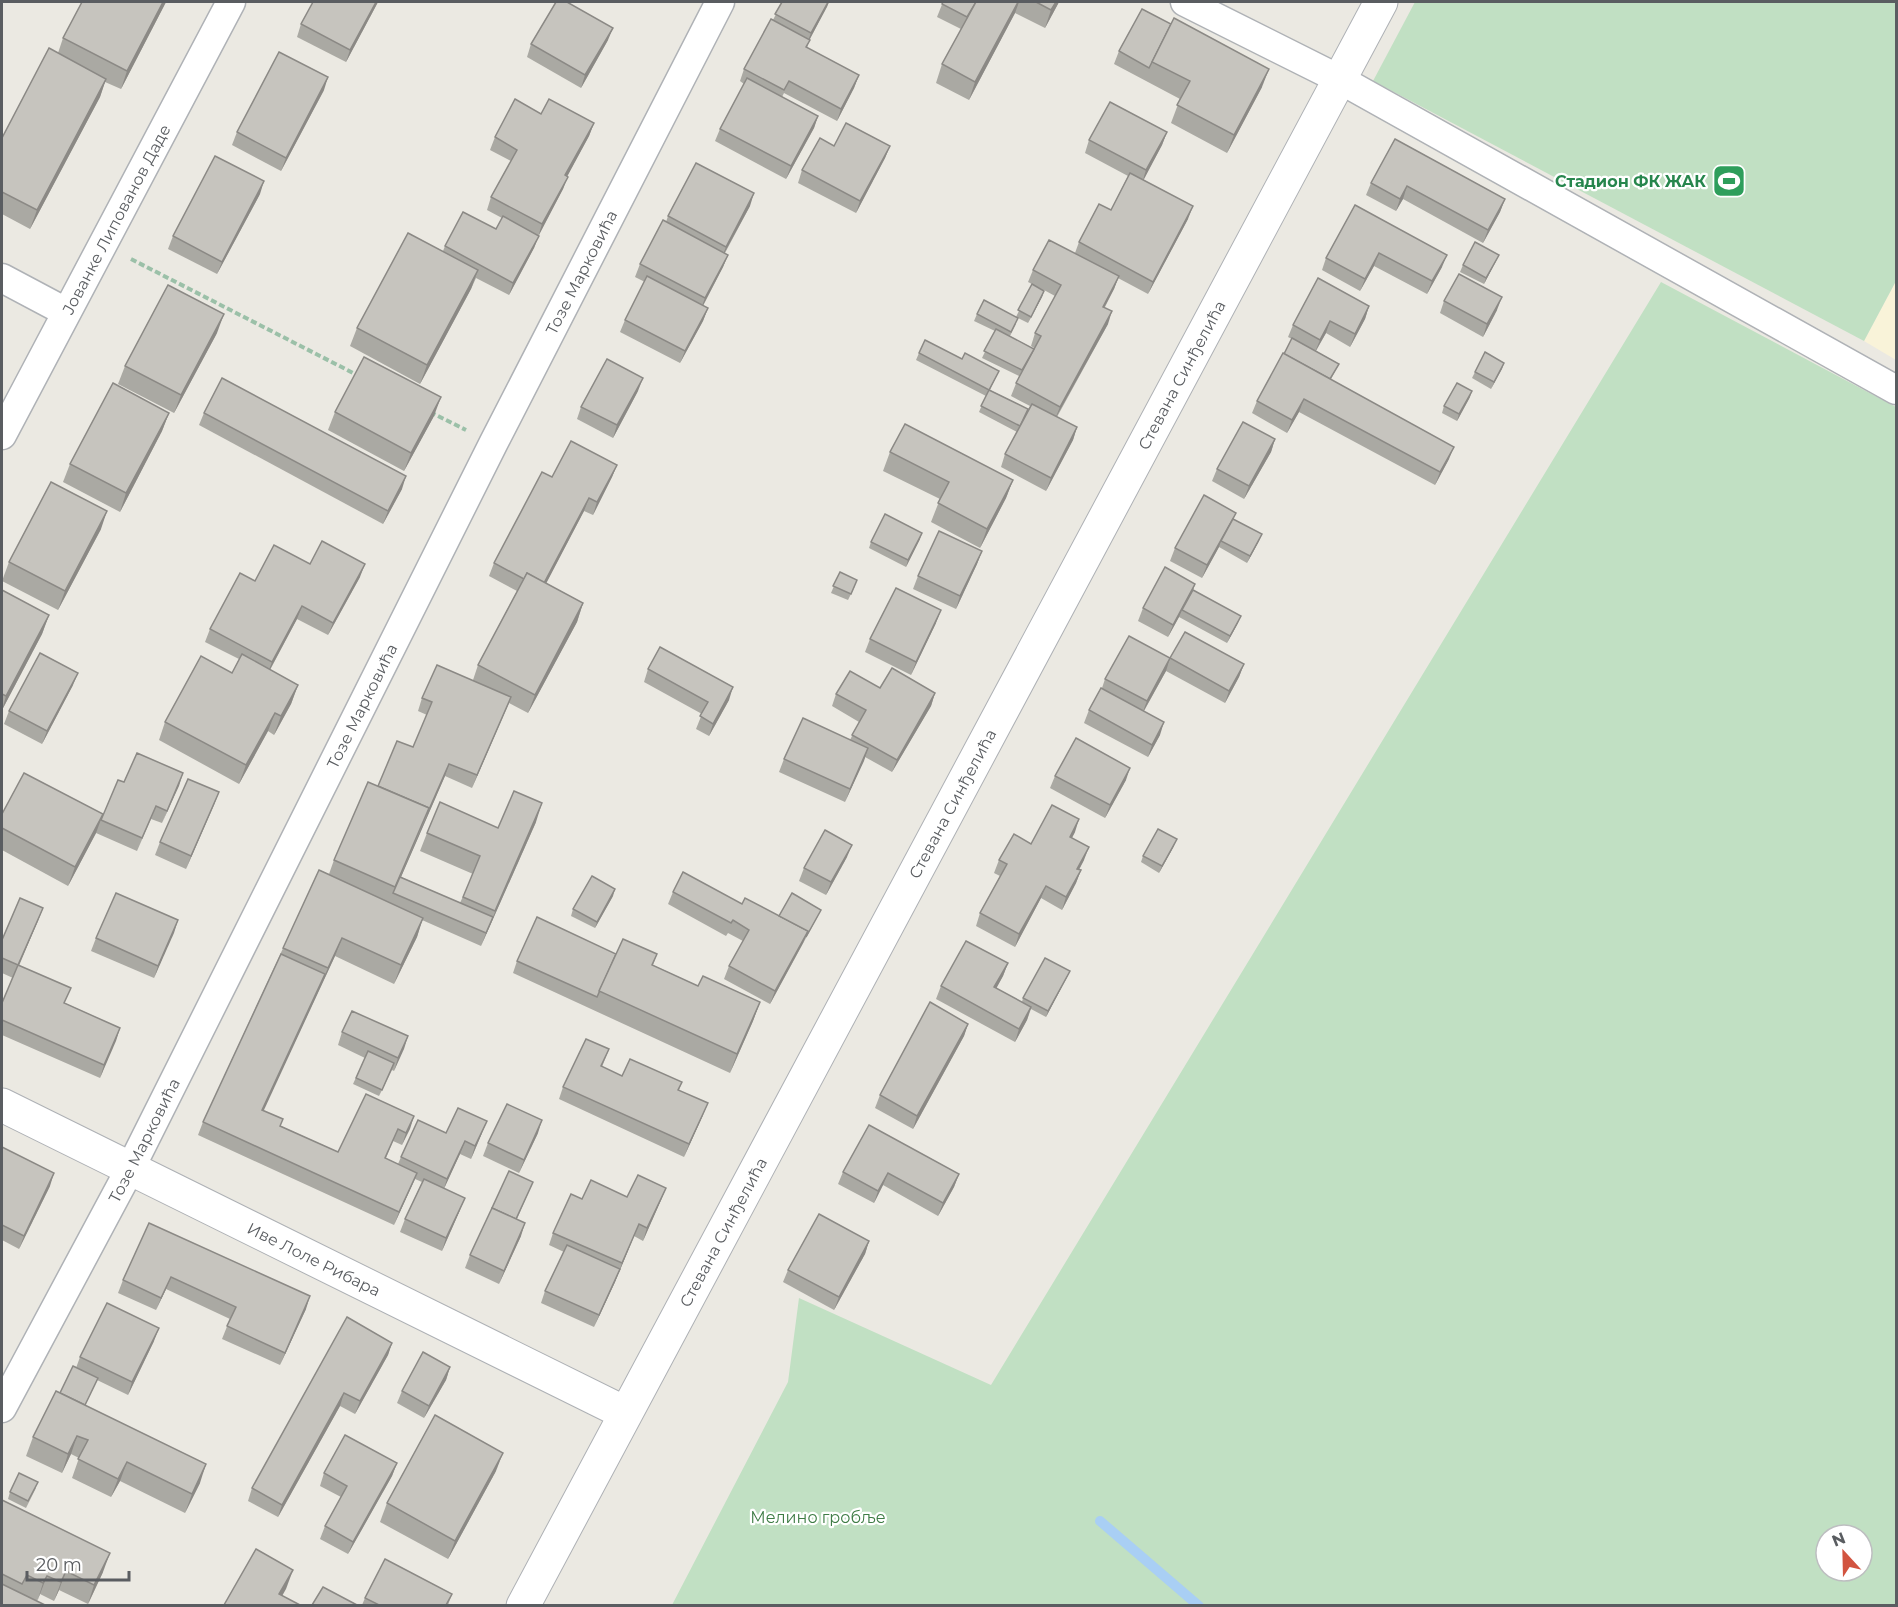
<svg xmlns="http://www.w3.org/2000/svg" width="1898" height="1607" font-family="Montserrat,sans-serif">
<style>
.commercial{fill:#f9f3d9}
.green{fill:#c1e0c3;fill-rule:evenodd}
.lines{fill:none;stroke-linecap:round;stroke-linejoin:round}
.stream{stroke:#a9cff4;stroke-width:10}
.street-casing{stroke:#afb2b6;stroke-width:31}
.secondary-casing{stroke:#aeb1b5;stroke-width:35}
.path{stroke:#9bc0a8;stroke-width:4;stroke-dasharray:6 3;stroke-linecap:butt}
.street{stroke:#fff;stroke-width:28}
.secondary{stroke:#fff;stroke-width:33}
.wall{fill:#aaa9a3}
.shaded-wall{fill:#8b8985}
.building{fill:#c6c4be;stroke:#8b8985;stroke-width:1.5}
.labels{text-anchor:middle;dominant-baseline:central;stroke-width:4.5;stroke-linejoin:round;paint-order:stroke}
.leisure-label{font-size:16px;font-weight:bold;fill:#27864d;stroke:#fff;text-anchor:end}
.street-label{font-size:16px;fill:#5a5d61;stroke:#fff}
.park-label{font-size:16px;fill:#3e7c45;stroke:#fff}
</style>
<rect width="100%" height="100%" fill="#ebe9e2"/>
<!-- commercial -->
<polygon class="commercial" points="1896,281 1896,360 1864,341"/>
<!-- green -->
<g class="green">
<polygon points="1415,2 1896,2 1896,281 1864,341 1373,81"/>
<path d="M 1661,282 L 1896,407 L 1896,1605 L 672,1605 L 788,1382 L 799,1298 L 991,1385 ZM 1826,1535 L 1862,1535 L 1862,1571 L 1826,1571 Z"/>
</g>
<g class="lines">
<!-- stream -->
<polyline class="stream" points="1100,1521 1199,1606"/>
<!-- street casing -->
<g class="street-casing">
<g id="street">
<polyline points="1185,2 1339,79 1896,390"/>
<polyline points="2,278 66,312"/>
<path id="s1" d="M 2,435 L 231,2"/>
<path id="s2" d="M 2,1408 L 130,1169 L 493,444 L 720,2"/>
</g>
</g>
<!-- secondary casing -->
<g class="secondary-casing">
<g id="secondary">
<path id="s3" d="M 2,1105 L 625,1413"/>
<path id="s4" d="M 523,1606 L 1381,2"/>
</g>
</g>
<!-- path -->
<g class="path">
<polyline points="131,259 359,376"/>
<polyline points="430,412 466,430"/>
</g>
<!-- street -->
<use href="#street" class="street"/>
<!-- secondary -->
<use href="#secondary" class="secondary"/>
</g>
<!-- wall -->
<g class="wall">
<polygon points="166,2 121,89 105,82 100,97 30,229 2,214 2,138 58,53 63,38"/>
<polygon points="378,2 346,62 297,37 301,24"/>
<polygon points="782,2 829,2 810,39 807,48 859,75 854,88 837,121 784,93 782,97 818,116 814,128 786,179 715,141 720,129 744,84 740,81 744,69 773,20"/>
<polygon points="943,2 1059,2 1045,28 1015,13 969,100 936,83 942,64 961,29 937,17"/>
<polygon points="608,40 581,88 527,57 531,44"/>
<polygon points="1119,51 1262,87 1227,153 1171,123 1180,99 1114,64"/>
<polygon points="324,90 281,171 232,145 237,132"/>
<polygon points="541,114 594,123 589,136 567,176 563,189 538,236 534,248 509,295 476,278 471,289 420,384 350,346 357,328 443,251 445,246 496,229 502,218 487,210 491,197 511,161 490,150 495,137"/>
<polygon points="1167,132 1162,145 1143,180 1188,219 1148,294 1118,278 1114,289 1105,307 1108,324 1057,417 1077,427 1073,440 1046,491 1001,467 1005,454 1017,432 979,412 986,396 916,360 919,353 962,359 999,371 990,390 1028,409 1030,406 1011,396 1019,376 982,358 995,331 974,321 977,314 1016,324 1010,336 1034,349 1034,348 1031,346 1035,333 1055,296 1044,290 1042,297 1028,323 1016,317 1032,284 1028,282 1033,270 1075,253 1079,242 1111,210 1128,176 1085,153 1089,140"/>
<polygon points="1395,139 1505,199 1500,212 1483,243 1403,199 1396,211 1366,195 1371,183"/>
<polygon points="834,146 890,146 885,158 856,213 798,183 802,170"/>
<polygon points="260,194 217,274 168,249 173,236"/>
<polygon points="1355,205 1442,267 1427,294 1374,266 1360,291 1322,270 1326,258"/>
<polygon points="750,206 725,253 728,255 723,267 703,306 708,308 703,321 680,363 620,332 625,320 645,282 635,277 640,264 666,222 668,216"/>
<polygon points="1496,261 1484,284 1460,272 1463,265"/>
<polygon points="1444,301 1497,310 1483,337 1440,313"/>
<polygon points="1369,306 1365,319 1350,347 1326,333 1316,351 1339,364 1331,379 1449,459 1435,485 1299,412 1287,433 1252,413 1257,401 1292,339 1288,337 1293,325"/>
<polygon points="217,333 174,413 118,384 125,366"/>
<polygon points="1504,363 1491,389 1472,378 1475,372"/>
<polygon points="638,391 613,438 577,419 581,407"/>
<polygon points="1470,397 1457,421 1442,413 1444,406"/>
<polygon points="335,412 434,416 404,471 328,430"/>
<polygon points="169,413 162,431 120,512 63,482 70,464"/>
<polygon points="204,413 402,489 383,524 199,425"/>
<polygon points="1275,439 1271,452 1244,499 1212,481 1217,469"/>
<polygon points="890,452 1013,480 1006,498 980,548 931,522 940,499 883,471"/>
<polygon points="617,465 612,477 593,515 584,511 546,583 583,603 577,622 528,713 509,703 472,788 445,776 401,877 460,903 473,874 420,851 427,833 498,828 536,822 481,946 422,920 417,937 394,984 335,956 263,1110 281,1126 338,1152 414,1116 402,1145 393,1141 386,1158 398,1164 401,1157 446,1133 482,1133 471,1159 460,1154 444,1188 460,1210 442,1251 400,1232 405,1219 422,1182 415,1179 394,1225 198,1135 203,1122 319,870 329,874 334,860 378,786 413,747 427,715 418,711 422,698 473,680 478,665 517,591 489,576 494,563 552,477"/>
<polygon points="1233,519 1259,541 1247,563 1219,547 1202,578 1170,561 1175,548"/>
<polygon points="101,529 58,610 2,581 9,562"/>
<polygon points="920,539 906,567 869,548 871,542"/>
<polygon points="982,551 977,564 956,609 913,589 918,576"/>
<polygon points="310,564 360,577 328,635 297,619 270,670 298,685 291,704 274,735 268,731 239,784 159,740 165,722 232,673 239,659 205,642 210,629"/>
<polygon points="840,572 855,586 848,600 831,593"/>
<polygon points="1195,584 1193,590 1238,623 1227,643 1179,617 1168,637 1138,621 1143,608"/>
<polygon points="2,590 49,615 42,634 2,710"/>
<polygon points="936,623 911,675 865,652 870,639"/>
<polygon points="1170,658 1244,664 1239,677 1225,703 1166,671 1144,711 1160,735 1148,757 1084,723 1089,710 1102,688 1105,679"/>
<polygon points="648,669 729,700 709,736 696,729 702,714 644,682"/>
<polygon points="73,685 42,744 4,724 9,711"/>
<polygon points="880,688 935,693 931,706 892,772 865,757 845,802 779,772 784,759 850,740 859,722 832,706 836,694"/>
<polygon points="183,773 162,823 151,819 137,851 96,833 68,886 2,850 2,814 103,814"/>
<polygon points="1055,776 1126,780 1105,818 1050,788"/>
<polygon points="219,792 186,869 155,855 160,842"/>
<polygon points="1075,832 1072,838 1084,860 1079,870 1081,870 1076,883 1062,910 1041,898 1015,947 976,926 980,913 1000,876 994,873 999,860 1031,844"/>
<polygon points="1174,846 1159,873 1141,862 1143,856"/>
<polygon points="847,857 826,895 799,881 804,868"/>
<polygon points="673,892 742,904 779,916 818,916 770,1004 724,979 729,966 743,941 728,933 726,936 668,904"/>
<polygon points="613,896 595,928 571,916 573,909"/>
<polygon points="43,908 19,966 65,1003 120,1028 100,1078 2,1035 2,1003 13,978 2,973 2,940"/>
<polygon points="178,920 154,978 91,951 96,938"/>
<polygon points="616,954 657,954 653,965 698,986 760,1002 753,1021 730,1073 513,973 517,961"/>
<polygon points="1008,963 1003,976 996,988 1022,1002 1023,998 1070,971 1067,977 1046,1017 1031,1009 1027,1020 1015,1042 936,999 941,986"/>
<polygon points="968,1024 964,1036 913,1129 875,1108 880,1095"/>
<polygon points="342,1032 408,1036 394,1071 392,1070 379,1096 353,1084 365,1058 338,1045"/>
<polygon points="609,1049 602,1067 622,1076 682,1082 679,1090 703,1115 684,1157 559,1099 563,1087"/>
<polygon points="538,1133 519,1173 483,1156 488,1143"/>
<polygon points="2,1147 50,1186 19,1249 2,1240"/>
<polygon points="843,1172 959,1174 954,1187 938,1216 883,1185 874,1203 838,1184"/>
<polygon points="533,1182 517,1219 521,1236 499,1284 465,1268 470,1255"/>
<polygon points="666,1188 661,1200 643,1241 634,1236 615,1282 594,1327 541,1303 545,1291 564,1252 549,1245 553,1233 582,1199 627,1197"/>
<polygon points="149,1223 306,1309 280,1365 222,1339 230,1319 166,1289 156,1310 118,1293 123,1280"/>
<polygon points="869,1241 865,1254 834,1310 783,1282 788,1270"/>
<polygon points="154,1341 128,1395 97,1380 85,1405 200,1483 185,1513 120,1481 111,1497 72,1478 79,1458 71,1454 62,1473 26,1456 33,1437 76,1368 80,1357"/>
<polygon points="392,1343 388,1355 355,1414 340,1406 278,1517 248,1501 252,1488"/>
<polygon points="450,1367 446,1380 424,1418 397,1403 402,1391"/>
<polygon points="397,1463 392,1476 348,1554 320,1539 325,1526 341,1497 320,1486 324,1473"/>
<polygon points="496,1471 448,1559 380,1522 387,1503"/>
<polygon points="36,1488 26,1508 8,1499 10,1492"/>
<polygon points="2,1500 103,1572 88,1604 59,1590 54,1601 40,1594 37,1601 2,1605"/>
<polygon points="452,1594 448,1605 362,1605 365,1598"/>
</g>
<!-- shaded-wall -->
<g class="shaded-wall">
<polygon points="163,2 166,2 121,89 127,71"/>
<polygon points="376,2 378,2 346,62 350,50"/>
<polygon points="828,2 829,2 827,7 806,46 811,33"/>
<polygon points="1018,2 1019,2 1015,13 969,100 975,82"/>
<polygon points="1056,2 1059,2 1045,28 1051,10"/>
<polygon points="613,28 608,40 581,88 585,75"/>
<polygon points="1269,69 1262,87 1227,153 1234,135"/>
<polygon points="859,75 854,88 837,121 841,109"/>
<polygon points="328,77 324,90 281,171 286,158"/>
<polygon points="106,79 100,97 30,229 37,210"/>
<polygon points="818,116 814,128 786,179 791,166"/>
<polygon points="594,123 589,136 561,188 565,175"/>
<polygon points="1167,132 1162,145 1142,183 1146,170"/>
<polygon points="890,146 885,158 856,213 860,201"/>
<polygon points="568,177 563,189 538,237 542,224"/>
<polygon points="264,181 260,194 217,274 222,262"/>
<polygon points="1407,186 1403,199 1396,211 1400,199"/>
<polygon points="754,193 750,206 721,259 726,247"/>
<polygon points="1505,199 1500,212 1483,243 1488,230"/>
<polygon points="1193,206 1188,219 1148,294 1153,282"/>
<polygon points="539,236 534,248 509,295 513,283"/>
<polygon points="1379,253 1374,266 1360,291 1365,279"/>
<polygon points="728,255 723,267 700,311 705,298"/>
<polygon points="1447,255 1442,267 1427,294 1432,281"/>
<polygon points="1499,255 1496,261 1484,284 1486,278"/>
<polygon points="478,270 471,289 420,384 427,365"/>
<polygon points="1119,276 1114,289 1098,319 1103,307"/>
<polygon points="1044,291 1042,297 1028,323"/>
<polygon points="1502,297 1497,310 1483,337 1487,324"/>
<polygon points="1369,306 1365,319 1350,347 1355,334"/>
<polygon points="708,308 703,321 680,363 685,351"/>
<polygon points="1112,311 1108,324 1055,419 1060,407"/>
<polygon points="224,314 217,333 174,413 181,395"/>
<polygon points="1330,321 1326,333 1315,352 1320,340"/>
<polygon points="1504,363 1502,369 1491,389 1494,382"/>
<polygon points="643,378 638,391 613,438 617,425"/>
<polygon points="1472,391 1470,397 1457,421 1459,414"/>
<polygon points="441,397 434,416 404,471 411,453"/>
<polygon points="1304,399 1299,412 1287,433 1292,420"/>
<polygon points="169,413 162,431 120,512 126,493"/>
<polygon points="1077,427 1073,440 1046,491 1051,478"/>
<polygon points="1275,439 1271,452 1244,499 1249,486"/>
<polygon points="1454,447 1449,459 1435,485 1440,472"/>
<polygon points="617,465 612,477 593,515 597,502"/>
<polygon points="406,476 402,489 383,524 388,511"/>
<polygon points="1013,480 1006,498 980,548 987,529"/>
<polygon points="589,498 584,511 537,601 541,588"/>
<polygon points="107,511 101,529 58,610 65,591"/>
<polygon points="1236,513 1231,525 1221,541 1219,547 1202,578 1207,565"/>
<polygon points="922,533 920,539 906,567 908,560"/>
<polygon points="1262,534 1259,541 1247,563 1250,556"/>
<polygon points="982,551 977,564 956,609 960,596"/>
<polygon points="365,564 360,577 328,635 333,623"/>
<polygon points="1195,584 1191,596 1182,610 1179,617 1168,637 1173,625"/>
<polygon points="583,603 577,622 528,713 535,695"/>
<polygon points="302,606 297,619 267,675 272,662"/>
<polygon points="941,610 936,623 911,675 916,662"/>
<polygon points="49,615 42,634 2,710 6,696"/>
<polygon points="1241,616 1238,623 1227,643 1230,636"/>
<polygon points="1170,658 1166,671 1142,714 1147,701"/>
<polygon points="1244,664 1239,677 1225,703 1229,691"/>
<polygon points="78,673 73,685 42,744 47,731"/>
<polygon points="298,685 291,704 274,735 281,716"/>
<polygon points="733,687 729,700 709,736 713,724"/>
<polygon points="935,693 931,706 892,772 897,760"/>
<polygon points="511,697 506,709 472,788 477,775"/>
<polygon points="275,713 268,731 239,784 246,765"/>
<polygon points="1164,722 1160,735 1148,757 1152,745"/>
<polygon points="868,748 864,761 845,802 850,789"/>
<polygon points="449,764 445,776 394,893 393,893"/>
<polygon points="1130,768 1126,780 1105,818 1110,805"/>
<polygon points="183,773 179,786 162,823 167,811"/>
<polygon points="219,792 214,805 186,869 191,856"/>
<polygon points="542,803 536,822 481,946 486,933"/>
<polygon points="103,814 96,833 68,886 75,867"/>
<polygon points="1079,819 1075,832 1065,850 1070,837"/>
<polygon points="1177,839 1174,846 1159,873 1162,866"/>
<polygon points="852,845 847,857 826,895 831,882"/>
<polygon points="1089,847 1084,860 1072,882 1077,869"/>
<polygon points="1081,870 1076,883 1062,910 1066,897"/>
<polygon points="1046,886 1041,898 1015,947 1019,934"/>
<polygon points="615,889 613,896 595,928 597,922"/>
<polygon points="43,908 38,921 13,978 18,965"/>
<polygon points="423,918 417,937 394,984 401,965"/>
<polygon points="178,920 174,933 154,978 158,966"/>
<polygon points="808,931 803,943 770,1004 775,991"/>
<polygon points="342,938 335,956 258,1123 262,1110"/>
<polygon points="1008,963 1003,976 990,1000 994,987"/>
<polygon points="1070,971 1067,977 1046,1017 1048,1011"/>
<polygon points="760,1002 753,1021 730,1073 737,1054"/>
<polygon points="1031,1007 1027,1020 1015,1042 1019,1029"/>
<polygon points="968,1024 964,1036 913,1129 917,1116"/>
<polygon points="120,1028 116,1041 100,1078 104,1065"/>
<polygon points="408,1036 404,1049 394,1071 398,1058"/>
<polygon points="708,1103 703,1115 684,1157 689,1144"/>
<polygon points="414,1116 410,1129 402,1145 406,1133"/>
<polygon points="542,1120 538,1133 519,1173 524,1160"/>
<polygon points="487,1121 482,1133 471,1159 475,1146"/>
<polygon points="465,1141 460,1154 443,1191 447,1179"/>
<polygon points="54,1173 50,1186 19,1249 24,1236"/>
<polygon points="417,1173 412,1185 394,1225 399,1212"/>
<polygon points="888,1173 883,1185 874,1203 878,1191"/>
<polygon points="959,1174 954,1187 938,1216 943,1203"/>
<polygon points="666,1188 661,1200 643,1241 647,1228"/>
<polygon points="465,1198 460,1210 442,1251 446,1238"/>
<polygon points="525,1223 521,1236 499,1284 504,1271"/>
<polygon points="639,1224 634,1236 618,1275 622,1263"/>
<polygon points="869,1241 865,1254 834,1310 839,1297"/>
<polygon points="620,1269 615,1282 594,1327 599,1315"/>
<polygon points="171,1277 166,1289 156,1310 161,1298"/>
<polygon points="310,1296 306,1309 280,1365 285,1353"/>
<polygon points="159,1328 154,1341 128,1395 132,1382"/>
<polygon points="392,1343 388,1355 355,1414 360,1401"/>
<polygon points="450,1367 446,1380 424,1418 429,1406"/>
<polygon points="344,1393 340,1406 278,1517 282,1505"/>
<polygon points="77,1436 71,1454 62,1473 68,1454"/>
<polygon points="503,1453 496,1471 448,1559 455,1541"/>
<polygon points="127,1462 120,1481 111,1497 118,1479"/>
<polygon points="397,1463 392,1476 348,1554 353,1542"/>
<polygon points="206,1464 200,1483 185,1513 192,1494"/>
<polygon points="110,1553 103,1572 88,1604 94,1585"/>
<polygon points="293,1570 286,1589 277,1605 279,1594"/>
<polygon points="66,1571 59,1590 54,1601 61,1582"/>
<polygon points="47,1576 40,1594 37,1602 43,1583"/>
</g>
<!-- building -->
<g class="building">
<polygon points="82,2 163,2 127,71 63,38"/>
<polygon points="313,2 376,2 350,50 301,24"/>
<polygon points="556,2 567,2 613,28 585,75 531,44"/>
<polygon points="782,2 828,2 811,33 775,14"/>
<polygon points="943,2 976,2 967,17 942,4"/>
<polygon points="976,2 1018,2 975,82 942,64"/>
<polygon points="1036,2 1056,2 1051,10"/>
<polygon points="1142,9 1171,24 1149,68 1119,51"/>
<polygon points="1174,18 1269,69 1234,135 1177,105 1190,81 1152,62"/>
<polygon points="771,19 810,40 806,47 859,75 841,109 789,81 784,90 744,69"/>
<polygon points="49,48 106,79 37,210 2,192 2,138"/>
<polygon points="279,52 328,77 286,158 237,132"/>
<polygon points="747,78 818,116 791,166 720,129"/>
<polygon points="515,99 541,114 549,99 594,123 565,175 568,177 542,224 491,197 517,150 495,137"/>
<polygon points="1110,102 1167,132 1146,170 1089,140"/>
<polygon points="846,123 890,146 860,201 802,170 820,138 834,146"/>
<polygon points="1395,139 1505,199 1488,230 1407,186 1400,199 1371,183"/>
<polygon points="215,156 264,181 222,262 173,236"/>
<polygon points="696,163 754,193 726,247 668,216"/>
<polygon points="1130,173 1193,206 1153,282 1079,242 1099,204 1111,210"/>
<polygon points="1355,205 1447,255 1432,281 1379,253 1365,279 1326,258"/>
<polygon points="463,212 496,229 503,216 539,236 513,283 445,246"/>
<polygon points="663,220 728,255 705,298 640,264"/>
<polygon points="408,233 478,270 427,365 357,328"/>
<polygon points="1049,240 1119,276 1103,307 1112,311 1060,407 1016,383 1041,336 1035,333 1061,285 1033,270"/>
<polygon points="1475,242 1499,255 1486,278 1463,265"/>
<polygon points="1459,274 1502,297 1487,324 1444,301"/>
<polygon points="647,276 708,308 685,351 625,320"/>
<polygon points="1318,278 1369,306 1355,334 1330,321 1320,340 1293,325"/>
<polygon points="1032,284 1044,291 1031,317 1018,310"/>
<polygon points="168,285 224,314 181,395 125,366"/>
<polygon points="984,300 1018,318 1011,332 977,314"/>
<polygon points="996,329 1034,349 1022,370 984,351"/>
<polygon points="1292,338 1339,364 1330,379 1284,354"/>
<polygon points="925,340 962,359 965,353 999,371 989,390 919,353"/>
<polygon points="1485,352 1504,363 1494,382 1475,372"/>
<polygon points="1283,353 1454,447 1440,472 1304,399 1292,420 1257,401"/>
<polygon points="364,357 441,397 411,453 335,412"/>
<polygon points="607,359 643,378 617,425 581,407"/>
<polygon points="222,378 406,476 388,511 204,413"/>
<polygon points="113,383 169,413 126,493 70,464"/>
<polygon points="1457,383 1472,391 1459,414 1444,406"/>
<polygon points="989,390 1028,409 1020,426 981,406"/>
<polygon points="1032,404 1077,427 1051,478 1005,454"/>
<polygon points="1243,422 1275,439 1249,486 1217,469"/>
<polygon points="905,424 1013,480 987,529 938,503 949,482 890,452"/>
<polygon points="571,441 617,465 597,502 589,498 544,583 527,573 524,579 494,563 542,472 552,477"/>
<polygon points="51,482 107,511 65,591 9,562"/>
<polygon points="1204,495 1236,513 1207,565 1175,548"/>
<polygon points="885,514 922,533 908,560 871,542"/>
<polygon points="1233,519 1262,534 1250,556 1221,541"/>
<polygon points="939,531 982,551 960,596 918,576"/>
<polygon points="322,541 365,564 333,623 302,606 272,662 210,629 240,573 255,581 274,545 310,564"/>
<polygon points="1165,567 1195,584 1173,625 1143,608"/>
<polygon points="840,572 857,580 851,594 833,586"/>
<polygon points="527,573 583,603 535,695 478,665"/>
<polygon points="896,588 941,610 916,662 870,639"/>
<polygon points="2,590 49,615 6,696 2,694"/>
<polygon points="1193,590 1241,616 1230,636 1182,610"/>
<polygon points="1185,632 1244,664 1229,691 1170,658"/>
<polygon points="1129,636 1170,658 1147,701 1105,679"/>
<polygon points="660,647 733,687 713,724 700,716 708,702 648,669"/>
<polygon points="40,653 78,673 47,731 9,711"/>
<polygon points="242,654 298,685 281,716 275,713 246,765 165,722 201,656 232,673"/>
<polygon points="437,665 511,697 477,775 449,764 427,814 429,808 378,786 397,741 413,747 432,702 422,698"/>
<polygon points="892,668 935,693 897,760 852,735 866,710 836,694 850,671 880,688"/>
<polygon points="1101,688 1164,722 1152,745 1089,710"/>
<polygon points="803,718 868,748 850,789 784,759"/>
<polygon points="1076,738 1130,768 1110,805 1055,776"/>
<polygon points="137,753 183,773 167,811 156,806 142,838 101,820 118,780 124,782"/>
<polygon points="24,773 103,814 75,867 2,828 2,814"/>
<polygon points="188,779 219,792 191,856 160,842"/>
<polygon points="368,782 429,808 395,887 334,860"/>
<polygon points="514,791 542,803 495,911 463,897 480,856 427,833 440,802 498,828"/>
<polygon points="1052,805 1079,819 1070,837 1089,847 1077,869 1081,870 1066,897 1046,886 1019,934 980,913 1007,864 999,860 1014,834 1031,844"/>
<polygon points="1158,829 1177,839 1162,866 1143,856"/>
<polygon points="825,830 852,845 831,882 804,868"/>
<polygon points="319,870 423,918 401,965 342,938 328,968 283,948"/>
<polygon points="683,872 742,904 745,898 808,931 775,991 729,966 749,930 733,920 731,923 673,892"/>
<polygon points="592,876 615,889 597,922 573,909"/>
<polygon points="400,877 493,917 486,933 393,893"/>
<polygon points="116,893 178,920 158,966 96,938"/>
<polygon points="792,893 821,910 806,937 808,931 779,916"/>
<polygon points="20,898 43,908 18,965 2,958 2,940"/>
<polygon points="537,917 616,954 597,997 517,961"/>
<polygon points="623,939 657,954 652,965 698,986 703,976 760,1002 737,1054 599,991"/>
<polygon points="966,941 1008,963 994,987 1031,1007 1019,1029 941,986"/>
<polygon points="281,954 325,974 262,1110 283,1119 280,1126 338,1152 366,1094 414,1116 406,1133 398,1129 385,1158 417,1173 399,1212 203,1122"/>
<polygon points="1045,958 1070,971 1048,1011 1023,998"/>
<polygon points="18,965 71,988 64,1003 120,1028 104,1065 2,1020 2,1003"/>
<polygon points="930,1002 968,1024 917,1116 880,1095"/>
<polygon points="352,1011 408,1036 398,1058 342,1032"/>
<polygon points="586,1039 609,1049 601,1066 622,1076 630,1059 682,1082 678,1090 708,1103 689,1144 563,1087"/>
<polygon points="368,1051 394,1063 382,1090 356,1078"/>
<polygon points="507,1104 542,1120 524,1160 488,1143"/>
<polygon points="458,1108 487,1121 475,1146 465,1141 447,1179 401,1157 418,1120 446,1133"/>
<polygon points="869,1125 959,1174 943,1203 888,1173 878,1191 843,1172"/>
<polygon points="2,1147 54,1173 24,1236 2,1225"/>
<polygon points="509,1171 533,1182 516,1219 492,1208"/>
<polygon points="638,1175 666,1188 647,1228 639,1224 622,1263 553,1233 571,1194 582,1199 591,1180 627,1197"/>
<polygon points="424,1179 465,1198 446,1238 405,1219"/>
<polygon points="492,1208 525,1223 504,1271 470,1255"/>
<polygon points="819,1214 869,1241 839,1297 788,1270"/>
<polygon points="149,1223 310,1296 285,1353 227,1326 236,1307 171,1277 161,1298 123,1280"/>
<polygon points="567,1245 620,1269 599,1315 545,1291"/>
<polygon points="107,1303 159,1328 132,1382 80,1357"/>
<polygon points="347,1317 392,1343 360,1401 344,1393 282,1505 252,1488"/>
<polygon points="423,1352 450,1367 429,1406 402,1391"/>
<polygon points="73,1366 98,1378 85,1405 60,1393"/>
<polygon points="56,1391 206,1464 192,1494 127,1462 118,1479 78,1459 88,1440 77,1436 68,1454 33,1437"/>
<polygon points="435,1415 503,1453 455,1541 387,1503"/>
<polygon points="345,1435 397,1463 353,1542 325,1526 347,1486 324,1473"/>
<polygon points="19,1473 38,1482 28,1501 10,1492"/>
<polygon points="2,1500 110,1553 94,1585 66,1571 61,1582 47,1576 43,1583 27,1575 22,1584 2,1574"/>
<polygon points="256,1549 293,1570 279,1594 300,1605 224,1605"/>
<polygon points="385,1559 452,1594 446,1605 379,1605 365,1598"/>
<polygon points="2,1584 45,1605 2,1605"/>
<polygon points="323,1587 357,1605 312,1605"/>
</g>
<!-- icons -->
<defs>
<g id="stadium-square" transform="scale(1.725)"><rect x="-9" y="-9" width="18" height="18" rx="4" fill="#2e9e5b" stroke="#fff"/><path d="M0-5a6.5 5 0 1 0 0 10a6.5 5 0 1 0 0-10ZM-3.5-1.8h7v3.6h-7Z" fill="#fff"/></g>
</defs>
<g fill-rule="evenodd">
<use href="#stadium-square" x="1729" y="181"/>
</g>
<g class="labels">
<!-- leisure labels -->
<g class="leisure-label">
<text x="1706" y="181">Стадион ФК ЖАК</text>
</g>
<!-- street labels -->
<g class="street-label">
<text stroke="none"><textPath href="#s1" startOffset="244">Јованке Липованов Даде</textPath></text>
<text stroke="none"><textPath href="#s2" startOffset="1275">Тозе Марковића</textPath></text>
<text stroke="none"><textPath href="#s4" startOffset="1396">Стевана Синђелића</textPath></text>
<text stroke="none"><textPath href="#s2" startOffset="789">Тозе Марковића</textPath></text>
<text stroke="none"><textPath href="#s4" startOffset="910">Стевана Синђелића</textPath></text>
<text stroke="none"><textPath href="#s2" startOffset="303">Тозе Марковића</textPath></text>
<text stroke="none"><textPath href="#s4" startOffset="424">Стевана Синђелића</textPath></text>
<text stroke="none"><textPath href="#s3" startOffset="348">Иве Лоле Рибара</textPath></text>
</g>
<!-- park labels -->
<g class="park-label">
<text x="818" y="1517">Мелино гробље</text>
</g>
</g>
<!-- border -->
<rect width="1898" height="1607" fill="none" stroke="#5a5d61" stroke-width="6"/>
<!-- north arrow -->
<g transform="translate(1844 1553) rotate(338)"><circle r="28" fill="#ffffff" stroke="#bdbec0" stroke-width="1.5"/>
<path d="M0-4.5L10 22L0 15L-10 22Z" fill="#d25440"/>
<text y="-9" font-size="16" font-weight="bold" text-anchor="middle" fill="#5a5d61">N</text>
</g>
<!-- scale -->
<path d="M27 1571v9h102v-9" fill="none" stroke="#5a5d61" stroke-width="3"/>
<text x="36" y="1571" font-size="18" fill="#5a5d61" stroke="#ffffff" stroke-width="4.5" paint-order="stroke">20 m</text>
</svg>
